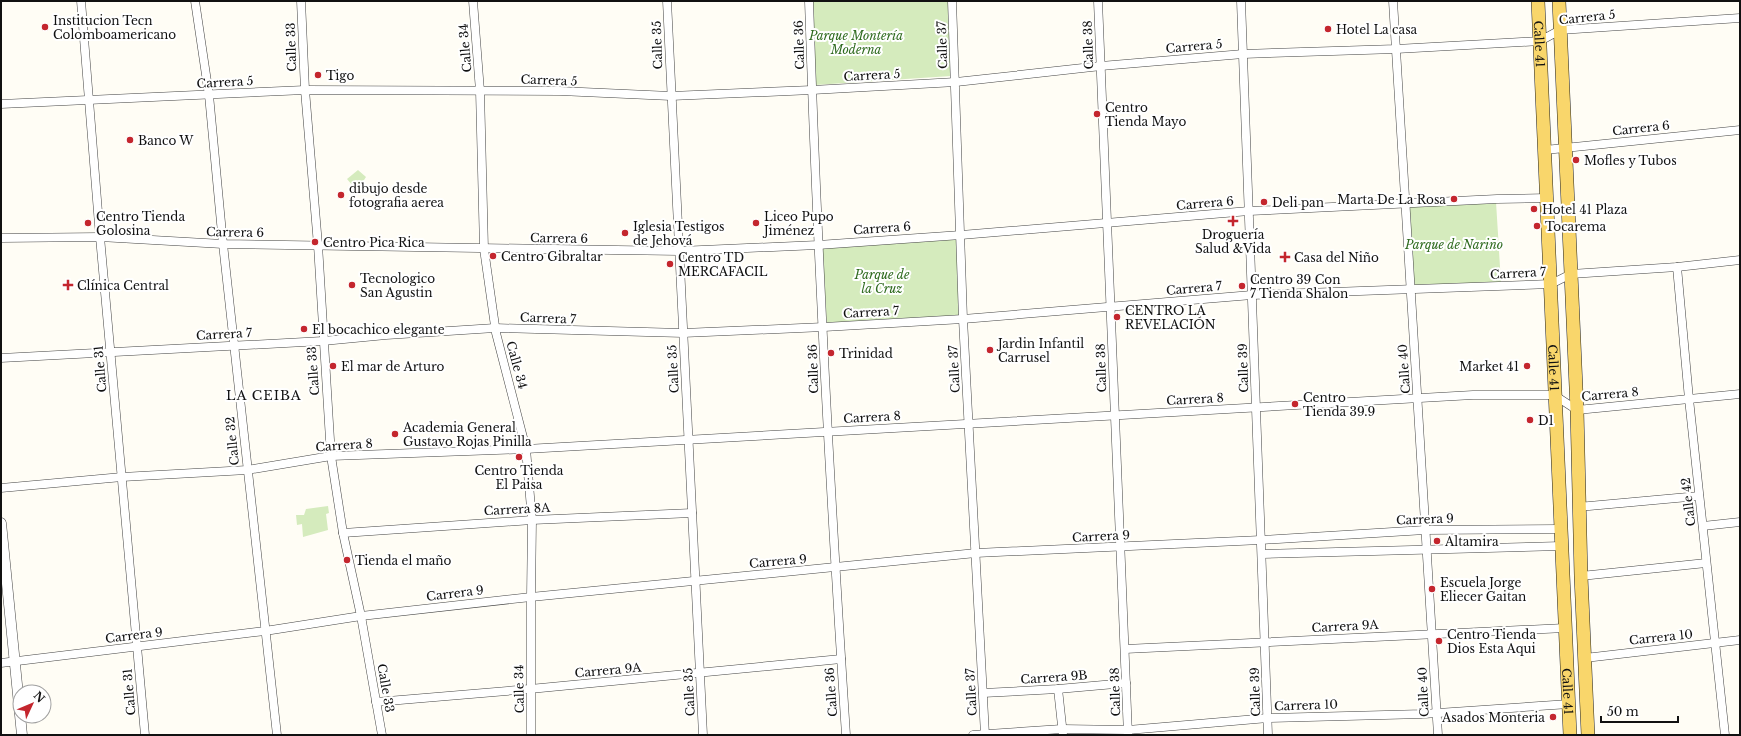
<svg xmlns="http://www.w3.org/2000/svg" width="1741" height="736" font-family="'Libre Baskerville',serif">
<style>
.green{fill:#d5ebbd}
.lines{fill:none;stroke-linecap:round;stroke-linejoin:round}
.minor-casing{stroke:#444;stroke-width:9}
.tertiary-casing{stroke:#444;stroke-width:11}
.primary-casing{stroke:#222;stroke-width:14}
.minor{stroke:#fff;stroke-width:8}
.tertiary{stroke:#fff;stroke-width:10}
.primary{stroke:#f9d66b;stroke-width:13}
.poi-dot{fill:#c4262e;stroke:#fff;stroke-width:1.5}
.labels{text-anchor:middle;dominant-baseline:central;stroke-width:4;stroke-linejoin:round;paint-order:stroke}
.street-label{font-size:12px;fill:#111;stroke:#fff}
.poi-label{font-size:12px;fill:#111;stroke:#fff;text-anchor:start}
.park-label{font-size:12px;font-style:italic;fill:#2f6b1f;stroke:#fff}
.neighbourhood-label{font-size:13px;letter-spacing:1px;fill:#111;stroke:#fff}
</style>
<rect width="100%" height="100%" fill="#fffdf5"/>
<!-- green -->
<g class="green">
<polygon points="813,1 948,1 951,76 815,85"/>
<polygon points="358,170 366,177 362,183 353,186 347,179"/>
<polygon points="1496,202 1501,283 1414,285 1408,205"/>
<polygon points="957,237 961,316 827,324 822,244"/>
<polygon points="328,506 329,513 326,514 328,530 303,537 302,524 297,525 296,515 304,515 306,509"/>
</g>
<g class="lines">
<!-- minor casing -->
<g class="minor-casing">
<g id="minor">
<polyline points="81,1 100,237 145,735"/>
<polyline points="195,1 209,95 223,244 277,735"/>
<polyline points="301,1 305,90 318,245 331,456 343,533 361,616 382,735"/>
<polyline points="473,1 480,91 484,249 496,333 526,449 532,520 531,597 531,735"/>
<polyline points="667,1 703,735"/>
<path d="M 809,1 C 817,246 830,490 846,735"/>
<polyline points="952,1 963,319 985,735"/>
<polyline points="1098,1 1128,735"/>
<polyline points="1241,1 1268,735"/>
<polyline points="1393,1 1438,735"/>
<polyline points="1,104 305,90 560,91 671,96 812,90 956,82 1101,66 1243,54 1396,49 1540,41 1560,30 1740,18"/>
<polyline points="1545,150 1740,130"/>
<polyline points="1,238 100,237 223,244 679,251 818,245 961,235 1249,211 1497,199 1547,198"/>
<polyline points="1677,267 1689,399 1725,735"/>
<polyline points="1,358 323,341 386,335 495,328 683,333 824,327 963,319 1252,295 1551,284 1571,274 1677,267 1740,260"/>
<polyline points="1,488 122,477 247,470 331,456 526,449 1473,395 1554,395 1577,410 1740,394"/>
<polyline points="1578,507 1699,496"/>
<polyline points="1703,526 1740,522"/>
<polyline points="343,533 532,520 692,513"/>
<polyline points="1262,554 1561,546"/>
<polyline points="1581,576 1706,563"/>
<polyline points="1125,649 1565,628"/>
<polyline points="1585,658 1740,640"/>
<polyline points="1,663 265,631 361,616 531,597 976,553 1261,540 1425,530 1560,529"/>
<polyline points="1058,689 1063,735"/>
<polyline points="983,693 1058,689 1126,683"/>
<polyline points="376,702 530,689 841,659"/>
<polyline points="973,735 1062,729 1128,730 1268,718 1423,714 1569,704"/>
</g>
</g>
<!-- tertiary casing -->
<g class="tertiary-casing">
<polyline id="tertiary" points="1,523 22,735"/>
</g>
<!-- primary casing -->
<g class="primary-casing">
<g id="primary">
<path id="s1" d="M 1538,1 L 1570,735"/>
<polyline points="1559,1 1577,410 1581,576 1588,735"/>
</g>
</g>
<!-- minor -->
<use href="#minor" class="minor"/>
<!-- tertiary -->
<use href="#tertiary" class="tertiary"/>
<!-- primary -->
<use href="#primary" class="primary"/>
</g>
<!-- markers -->
<g class="poi-dot">
<circle cx="45" cy="27" r="4"/>
<circle cx="1328" cy="29" r="4"/>
<circle cx="318" cy="75" r="4"/>
<circle cx="1097" cy="114" r="4"/>
<circle cx="130" cy="140" r="4"/>
<circle cx="1576" cy="160" r="4"/>
<circle cx="341" cy="195" r="4"/>
<circle cx="1454" cy="199" r="4"/>
<circle cx="1264" cy="202" r="4"/>
<circle cx="1534" cy="209" r="4"/>
<path d="M1231 215h4v4h4v4h-4v4h-4v-4h-4v-4h4z"/>
<circle cx="88" cy="223" r="4"/>
<circle cx="756" cy="223" r="4"/>
<circle cx="1537" cy="226" r="4"/>
<circle cx="625" cy="233" r="4"/>
<circle cx="315" cy="242" r="4"/>
<circle cx="493" cy="256" r="4"/>
<path d="M1283 251h4v4h4v4h-4v4h-4v-4h-4v-4h4z"/>
<circle cx="670" cy="264" r="4"/>
<path d="M66 279h4v4h4v4h-4v4h-4v-4h-4v-4h4z"/>
<circle cx="352" cy="285" r="4"/>
<circle cx="1242" cy="286" r="4"/>
<circle cx="1117" cy="317" r="4"/>
<circle cx="304" cy="329" r="4"/>
<circle cx="990" cy="350" r="4"/>
<circle cx="831" cy="353" r="4"/>
<circle cx="333" cy="366" r="4"/>
<circle cx="1527" cy="366" r="4"/>
<circle cx="1295" cy="404" r="4"/>
<circle cx="1530" cy="420" r="4"/>
<circle cx="395" cy="434" r="4"/>
<circle cx="519" cy="457" r="4"/>
<circle cx="1437" cy="541" r="4"/>
<circle cx="347" cy="560" r="4"/>
<circle cx="1432" cy="589" r="4"/>
<circle cx="1439" cy="641" r="4"/>
<circle cx="1553" cy="717" r="4"/>
</g>
<g class="labels">
<!-- street labels -->
<g class="street-label">
<text transform="translate(1587 17) rotate(-6)">Carrera 5</text>
<text stroke="none"><textPath href="#s1" startOffset="43">Calle 41</textPath></text>
<text transform="translate(657 45) rotate(-92)">Calle 35</text>
<text transform="translate(799 45) rotate(-92)">Calle 36</text>
<text transform="translate(942 45) rotate(-92)">Calle 37</text>
<text transform="translate(1088 45) rotate(-92)">Calle 38</text>
<text transform="translate(1194 46) rotate(-5)">Carrera 5</text>
<text transform="translate(291 47) rotate(-92)">Calle 33</text>
<text transform="translate(465 48) rotate(-95)">Calle 34</text>
<text transform="translate(872 75) rotate(-3)">Carrera 5</text>
<text transform="translate(549 80) rotate(2)">Carrera 5</text>
<text transform="translate(225 82) rotate(-3)">Carrera 5</text>
<text transform="translate(1641 128) rotate(-6)">Carrera 6</text>
<text transform="translate(1205 203) rotate(-5)">Carrera 6</text>
<text transform="translate(882 228) rotate(-4)">Carrera 6</text>
<text transform="translate(235 232) rotate(1)">Carrera 6</text>
<text transform="translate(559 238) rotate(1)">Carrera 6</text>
<text transform="translate(1518 273) rotate(-3)">Carrera 7</text>
<text transform="translate(1194 288) rotate(-5)">Carrera 7</text>
<text transform="translate(871 312) rotate(-3)">Carrera 7</text>
<text transform="translate(548 318) rotate(2)">Carrera 7</text>
<text transform="translate(224 334) rotate(-3)">Carrera 7</text>
<text transform="translate(517 365) rotate(75)">Calle 34</text>
<text transform="translate(1101 368) rotate(-92)">Calle 38</text>
<text transform="translate(1243 368) rotate(-92)">Calle 39</text>
<text stroke="none"><textPath href="#s1" startOffset="367">Calle 41</textPath></text>
<text transform="translate(100 369) rotate(-95)">Calle 31</text>
<text transform="translate(673 369) rotate(-93)">Calle 35</text>
<text transform="translate(813 369) rotate(-92)">Calle 36</text>
<text transform="translate(954 369) rotate(-93)">Calle 37</text>
<text transform="translate(1404 369) rotate(-94)">Calle 40</text>
<text transform="translate(313 371) rotate(-94)">Calle 33</text>
<text transform="translate(1610 394) rotate(-5)">Carrera 8</text>
<text transform="translate(1195 399) rotate(-3)">Carrera 8</text>
<text transform="translate(872 417) rotate(-3)">Carrera 8</text>
<text transform="translate(232 441) rotate(-96)">Calle 32</text>
<text transform="translate(344 445) rotate(-4)">Carrera 8</text>
<text transform="translate(1688 502) rotate(-97)">Calle 42</text>
<text transform="translate(517 509) rotate(-3)">Carrera 8A</text>
<text transform="translate(1425 519) rotate(-2)">Carrera 9</text>
<text transform="translate(1101 536) rotate(-3)">Carrera 9</text>
<text transform="translate(778 561) rotate(-5)">Carrera 9</text>
<text transform="translate(455 593) rotate(-7)">Carrera 9</text>
<text transform="translate(1345 626) rotate(-3)">Carrera 9A</text>
<text transform="translate(134 635) rotate(-7)">Carrera 9</text>
<text transform="translate(1661 637) rotate(-6)">Carrera 10</text>
<text transform="translate(608 670) rotate(-5)">Carrera 9A</text>
<text transform="translate(1054 677) rotate(-4)">Carrera 9B</text>
<text transform="translate(386 688) rotate(80)">Calle 33</text>
<text transform="translate(519 689) rotate(-91)">Calle 34</text>
<text transform="translate(129 692) rotate(-95)">Calle 31</text>
<text transform="translate(689 692) rotate(-93)">Calle 35</text>
<text transform="translate(831 692) rotate(-94)">Calle 36</text>
<text transform="translate(971 692) rotate(-93)">Calle 37</text>
<text transform="translate(1115 692) rotate(-92)">Calle 38</text>
<text transform="translate(1255 692) rotate(-92)">Calle 39</text>
<text transform="translate(1423 692) rotate(-93)">Calle 40</text>
<text stroke="none"><textPath href="#s1" startOffset="691">Calle 41</textPath></text>
<text transform="translate(1306 705) rotate(-2)">Carrera 10</text>
</g>
<!-- poi labels -->
<g class="poi-label">
<text x="53" y="20">Institucion Tecn<tspan x="53" dy="14">Colomboamericano</tspan></text>
<text x="1336" y="29">Hotel La casa</text>
<text x="326" y="75">Tigo</text>
<text x="1105" y="107">Centro<tspan x="1105" dy="14">Tienda Mayo</tspan></text>
<text x="138" y="140">Banco W</text>
<text x="1584" y="160">Mofles y Tubos</text>
<text x="349" y="188">dibujo desde<tspan x="349" dy="14">fotografia aerea</tspan></text>
<text x="1446" y="199" text-anchor="end">Marta De La Rosa</text>
<text x="1272" y="202">Deli pan</text>
<text x="1542" y="209">Hotel 41 Plaza</text>
<text x="96" y="216">Centro Tienda<tspan x="96" dy="14">Golosina</tspan></text>
<text x="764" y="216">Liceo Pupo<tspan x="764" dy="14">Jiménez</tspan></text>
<text x="633" y="226">Iglesia Testigos<tspan x="633" dy="14">de Jehová</tspan></text>
<text x="1545" y="226">Tocarema</text>
<text x="1233" y="234" text-anchor="middle">Droguería<tspan x="1233" dy="14">Salud &amp;Vida</tspan></text>
<text x="323" y="242">Centro Pica Rica</text>
<text x="501" y="256">Centro Gibraltar</text>
<text x="678" y="257">Centro TD<tspan x="678" dy="14">MERCAFACIL</tspan></text>
<text x="1294" y="257">Casa del Niño</text>
<text x="360" y="278">Tecnologico<tspan x="360" dy="14">San Agustin</tspan></text>
<text x="1250" y="279">Centro 39 Con<tspan x="1250" dy="14">7 Tienda Shalon</tspan></text>
<text x="77" y="285">Clínica Central</text>
<text x="1125" y="310">CENTRO LA<tspan x="1125" dy="14">REVELACIÓN</tspan></text>
<text x="312" y="329">El bocachico elegante</text>
<text x="998" y="343">Jardin Infantil<tspan x="998" dy="14">Carrusel</tspan></text>
<text x="839" y="353">Trinidad</text>
<text x="341" y="366">El mar de Arturo</text>
<text x="1519" y="366" text-anchor="end">Market 41</text>
<text x="1303" y="397">Centro<tspan x="1303" dy="14">Tienda 39.9</tspan></text>
<text x="1538" y="420">D1</text>
<text x="403" y="427">Academia General<tspan x="403" dy="14">Gustavo Rojas Pinilla</tspan></text>
<text x="519" y="470" text-anchor="middle">Centro Tienda<tspan x="519" dy="14">El Paisa</tspan></text>
<text x="1445" y="541">Altamira</text>
<text x="355" y="560">Tienda el maño</text>
<text x="1440" y="582">Escuela Jorge<tspan x="1440" dy="14">Eliecer Gaitan</tspan></text>
<text x="1447" y="634">Centro Tienda<tspan x="1447" dy="14">Dios Esta Aqui</tspan></text>
<text x="1545" y="717" text-anchor="end">Asados Monteria</text>
</g>
<!-- park labels -->
<g class="park-label">
<text x="856" y="35">Parque Montería<tspan x="856" dy="14">Moderna</tspan></text>
<text x="1454" y="244">Parque de Nariño</text>
<text x="882" y="274">Parque de<tspan x="882" dy="14">la Cruz</tspan></text>
</g>
<!-- neighbourhood labels -->
<g class="neighbourhood-label">
<text x="264" y="395">LA CEIBA</text>
</g>
</g>
<!-- border -->
<rect width="1741" height="736" fill="none" stroke="#111111" stroke-width="4"/>
<!-- north arrow -->
<g transform="translate(32 704) rotate(46)"><circle r="19" fill="#ffffff" stroke="#a0a0a0"/>
<path d="M0-3L7 15L0 10L-7 15Z" fill="#c4262e"/>
<text y="-6" font-size="11" font-weight="bold" text-anchor="middle" fill="#111111">N</text>
</g>
<!-- scale -->
<path d="M1601 716v6h77v-6" fill="none" stroke="#111111" stroke-width="2"/>
<text x="1607" y="716" font-size="12" fill="#111111" stroke="#ffffff" stroke-width="3" paint-order="stroke">50 m</text>
</svg>
